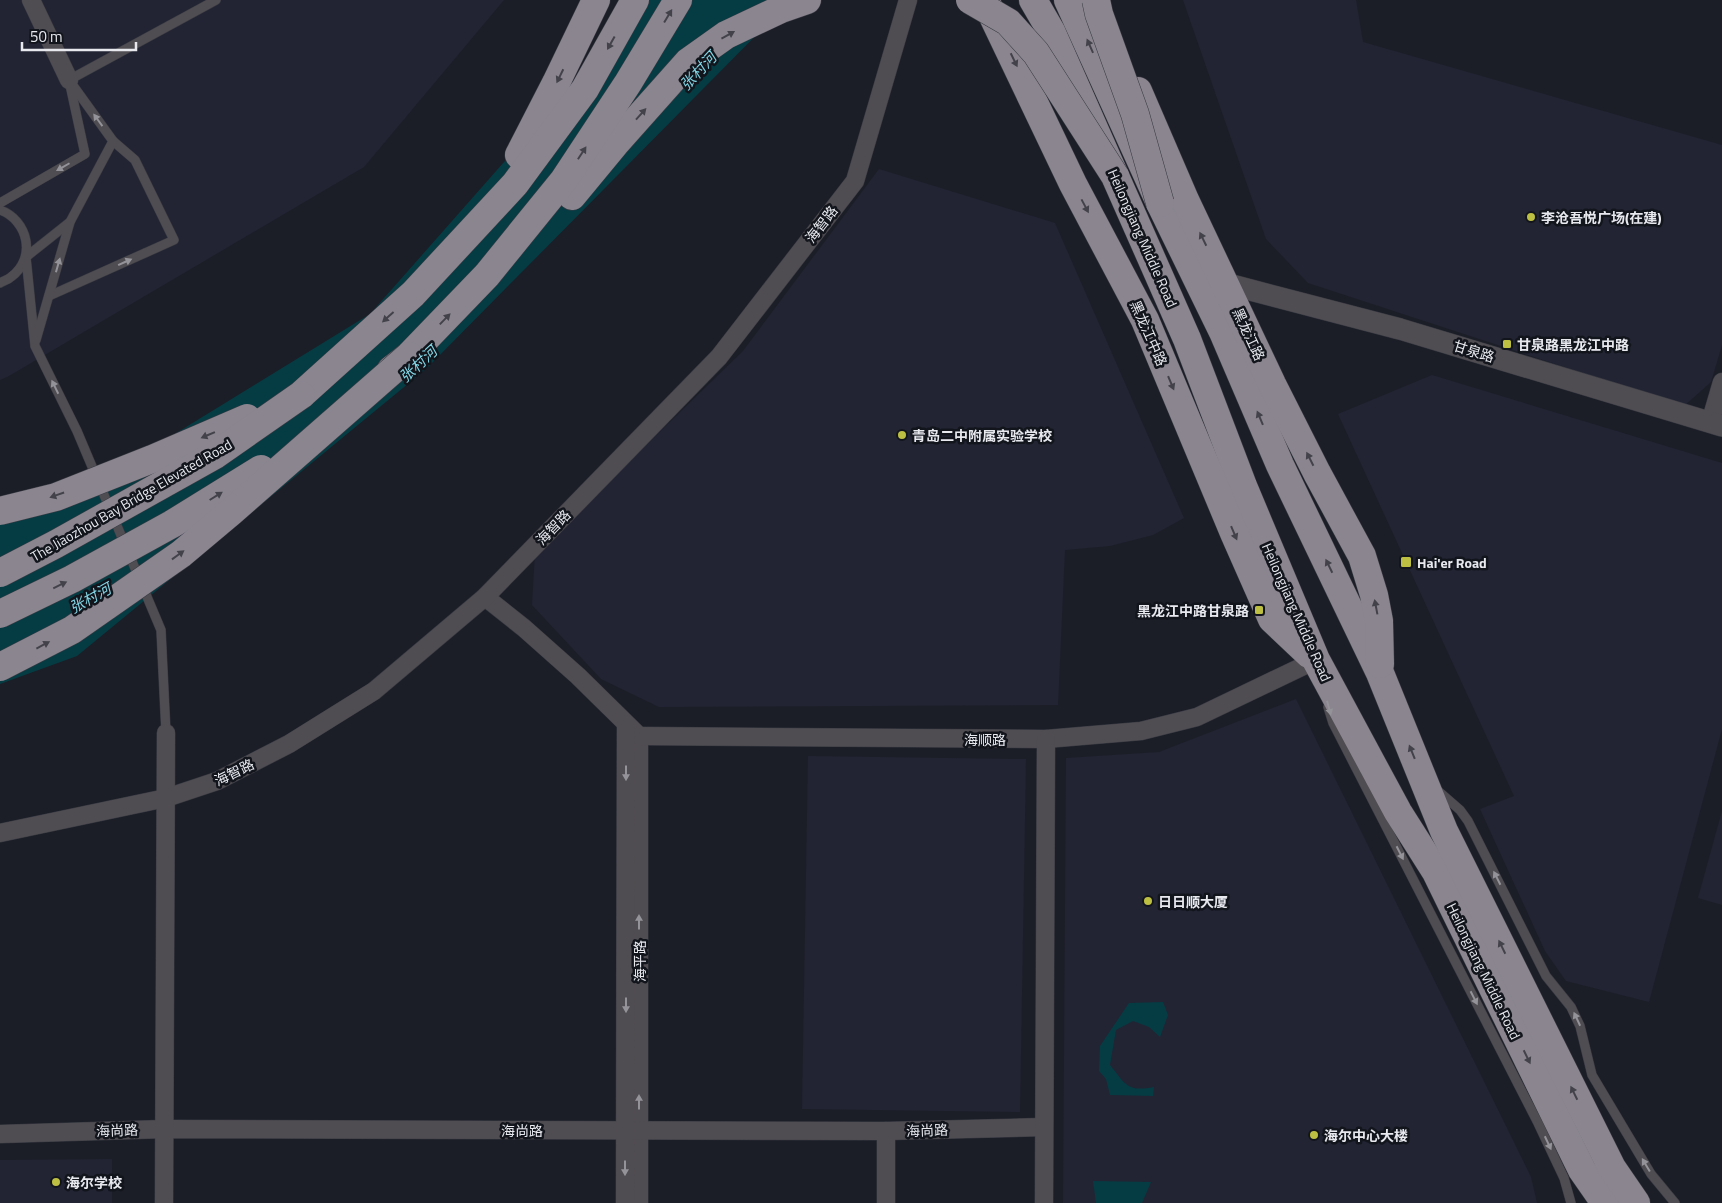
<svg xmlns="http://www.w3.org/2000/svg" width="1722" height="1203" font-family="'Titillium Web','Noto Sans SC',sans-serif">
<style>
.built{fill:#222433}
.water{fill:#053c44}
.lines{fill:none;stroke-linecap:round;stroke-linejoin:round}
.service-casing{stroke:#383a43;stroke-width:10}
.minor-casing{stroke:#383a43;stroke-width:19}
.tertiary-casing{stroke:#383a43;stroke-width:22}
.trunk-casing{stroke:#383a43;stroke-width:29}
.service{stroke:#504d52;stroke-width:9}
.minor{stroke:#504d52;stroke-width:18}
.tertiary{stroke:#504d52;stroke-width:21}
.trunk{stroke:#8a858f;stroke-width:28}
.trunk-bridge-casing{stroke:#383a43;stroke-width:29;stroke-linecap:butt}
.trunk-bridge{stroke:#8a858f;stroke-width:28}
.oneway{fill:#43424b}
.oneway2{fill:#949399}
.poi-dot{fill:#bdbf43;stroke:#13151d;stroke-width:2}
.labels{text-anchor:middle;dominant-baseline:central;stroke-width:5;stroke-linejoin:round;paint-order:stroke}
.poi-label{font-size:14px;font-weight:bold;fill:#e7e9ef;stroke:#13151d;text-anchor:start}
.street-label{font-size:14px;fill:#e7e9ef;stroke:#13151d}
.water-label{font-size:15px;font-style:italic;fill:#82d6e5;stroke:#13151d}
</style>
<rect width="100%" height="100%" fill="#1c1e27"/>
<!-- built -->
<g class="built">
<polygon points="0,0 504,0 364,167 9,376 0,380"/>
<polygon points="1183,0 1356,0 1363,42 1722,145 1722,345 1711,382 1684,406 1308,283 1266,239"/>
<polygon points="879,169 1055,223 1184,518 1153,535 1110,546 1065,550 1058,705 659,707 601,679 532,605 535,553 743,351"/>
<polygon points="1432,375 1722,463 1722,729 1649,1002 1566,981 1545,951 1480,809 1514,796 1338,414"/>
<polygon points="1296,699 1531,1177 1537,1203 1063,1203 1066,758 1159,752"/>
<polygon points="808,756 1026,759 1020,1112 802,1109"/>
<polygon points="1722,811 1722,905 1698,898"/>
<polygon points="112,1159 112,1203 0,1203 0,1160"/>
</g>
<!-- water -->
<g class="water">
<polygon points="647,0 791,0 426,369 77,656 0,684 0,516 56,507 370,314"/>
<path d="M 1163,1002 L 1168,1015 L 1160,1037 L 1149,1027 L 1133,1021 L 1116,1030 L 1110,1065 C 1126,1085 1127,1092 1154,1087 L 1153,1096 L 1110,1095 L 1106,1079 L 1099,1071 L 1100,1046 L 1129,1003 Z"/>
<polygon points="1093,1181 1151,1182 1142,1203 1096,1203"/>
</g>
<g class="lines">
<!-- service casing -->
<g class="service-casing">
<g id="service">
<polyline points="69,80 216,0"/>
<polyline points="0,203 85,154 70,85"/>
<path d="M 0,210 C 28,220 37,258 11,277 C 8,280 3,281 0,283"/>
<polyline points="70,222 26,257 35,346 77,431 161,630 166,733"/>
<polyline points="49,296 174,240 135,160 113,141"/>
<polyline points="36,340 70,222 113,141 69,80"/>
<polyline points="1328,707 1333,723 1538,1123 1564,1178 1571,1203"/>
<polyline points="1437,790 1460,810 1468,821 1546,976 1571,1007 1580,1026 1592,1075 1651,1174 1675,1203"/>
</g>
</g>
<!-- minor casing -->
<g class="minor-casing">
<g id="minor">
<polyline points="31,0 69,80"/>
<polyline points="1710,423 1722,382"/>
<polyline points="485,597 524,628 578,676 639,736 639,1203"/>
<polyline points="639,736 1046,739 1141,731 1197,717 1316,660"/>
<polyline points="0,833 166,798 217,781 289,744 374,691 485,597 719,357 855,181 908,0"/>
<polyline points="886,1131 886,1203"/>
<polyline points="0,1134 165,1129 886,1131 1043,1127"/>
<polyline points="164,1203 166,733"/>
<polyline points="625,1203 626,724"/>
<polyline points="1044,1203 1046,739"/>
</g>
</g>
<!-- tertiary casing -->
<g class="tertiary-casing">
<polyline id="tertiary" points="1224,283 1400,329 1722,426"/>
</g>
<!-- trunk casing -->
<g class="trunk-casing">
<g id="trunk">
<polyline points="1033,0 1051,31 1187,339 1243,486 1316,660 1398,812 1436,872 1582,1170 1605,1203"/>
<polyline points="1068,0 1160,203 1223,332 1280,465 1380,673 1444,831 1612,1168 1636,1203"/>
<polyline points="987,4 1073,184 1145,320 1234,533 1272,619 1309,654"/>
<polyline points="1138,91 1185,200 1272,384 1317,473 1362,556 1374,595 1379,621 1380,664"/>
<polyline points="519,155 556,83 596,0"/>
<polyline points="572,196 615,144 688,62 726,35 781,9 807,0"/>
<polyline points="391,370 409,356 487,275 564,180 628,83 678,0"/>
<polyline points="301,395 413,294 515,184 585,89 635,0"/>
</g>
</g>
<!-- service -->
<use href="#service" class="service"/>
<!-- minor -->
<use href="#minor" class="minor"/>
<!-- tertiary -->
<use href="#tertiary" class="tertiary"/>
<!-- trunk -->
<use href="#trunk" class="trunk"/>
<!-- trunk-bridge casing -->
<g class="trunk-bridge-casing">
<g id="trunk-bridge">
<polyline points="970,0 1008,22 1036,53 1115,176"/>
<polyline points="1096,0 1099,14 1135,114 1160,203"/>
<polyline points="0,511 56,497 152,459 247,418"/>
<polyline points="0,573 56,544 215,455 301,395"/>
<polyline points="0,614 72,579 172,524 261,469"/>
<polyline points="0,667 72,630 181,554 231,512 409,356"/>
</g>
</g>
<!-- trunk-bridge -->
<use href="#trunk-bridge" class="trunk-bridge"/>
</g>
<!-- one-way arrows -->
<defs><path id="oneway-solid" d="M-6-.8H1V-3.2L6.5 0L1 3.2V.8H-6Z" transform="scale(1.25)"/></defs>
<g class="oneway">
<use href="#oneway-solid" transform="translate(668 16) rotate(-59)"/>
<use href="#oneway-solid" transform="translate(728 35) rotate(-29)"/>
<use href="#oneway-solid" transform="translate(611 43) rotate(119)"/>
<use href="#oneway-solid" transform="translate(1090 46) rotate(-114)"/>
<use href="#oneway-solid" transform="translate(1014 60) rotate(64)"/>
<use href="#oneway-solid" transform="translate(560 76) rotate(116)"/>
<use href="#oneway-solid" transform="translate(641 114) rotate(-48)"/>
<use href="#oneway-solid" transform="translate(582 153) rotate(-57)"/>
<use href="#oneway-solid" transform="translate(1085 206) rotate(62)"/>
<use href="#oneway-solid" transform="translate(1203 239) rotate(-116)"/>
<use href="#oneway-solid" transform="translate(388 317) rotate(138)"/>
<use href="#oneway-solid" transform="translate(445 319) rotate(-46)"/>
<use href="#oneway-solid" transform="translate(1171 383) rotate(67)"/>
<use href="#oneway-solid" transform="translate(1260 418) rotate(-113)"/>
<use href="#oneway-solid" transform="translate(208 435) rotate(157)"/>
<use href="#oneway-solid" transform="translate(1310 459) rotate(-117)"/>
<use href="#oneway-solid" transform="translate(57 495) rotate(161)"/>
<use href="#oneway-solid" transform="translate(216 496) rotate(-32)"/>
<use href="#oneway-solid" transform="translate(1234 533) rotate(67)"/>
<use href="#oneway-solid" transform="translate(178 555) rotate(-36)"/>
<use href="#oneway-solid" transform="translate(1329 566) rotate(-116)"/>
<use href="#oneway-solid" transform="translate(60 585) rotate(-26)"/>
<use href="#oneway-solid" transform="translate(1376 607) rotate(-101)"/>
<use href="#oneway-solid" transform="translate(43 645) rotate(-28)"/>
<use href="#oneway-solid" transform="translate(1412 752) rotate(-112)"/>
<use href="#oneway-solid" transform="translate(1502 947) rotate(-116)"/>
<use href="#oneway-solid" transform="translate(1527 1057) rotate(64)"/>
<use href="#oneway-solid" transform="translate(1574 1093) rotate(-116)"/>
</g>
<g class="oneway2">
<use href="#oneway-solid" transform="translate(98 120) rotate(-126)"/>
<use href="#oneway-solid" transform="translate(63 167) rotate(150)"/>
<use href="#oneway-solid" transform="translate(125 262) rotate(-24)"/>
<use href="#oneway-solid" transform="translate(58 265) rotate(-74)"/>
<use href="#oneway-solid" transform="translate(55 387) rotate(-116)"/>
<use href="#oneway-solid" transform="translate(1329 708) rotate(75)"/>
<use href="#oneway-solid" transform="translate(626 773) rotate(90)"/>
<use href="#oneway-solid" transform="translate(1400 853) rotate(63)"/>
<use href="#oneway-solid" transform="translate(1497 878) rotate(-117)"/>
<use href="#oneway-solid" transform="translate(639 922) rotate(-90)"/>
<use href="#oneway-solid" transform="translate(1474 998) rotate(63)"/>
<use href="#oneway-solid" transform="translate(626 1005) rotate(90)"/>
<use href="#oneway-solid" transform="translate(1577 1019) rotate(-115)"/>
<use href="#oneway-solid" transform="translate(639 1102) rotate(-90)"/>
<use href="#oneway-solid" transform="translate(1548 1143) rotate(65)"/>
<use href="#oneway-solid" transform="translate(1646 1165) rotate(-121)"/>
<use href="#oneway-solid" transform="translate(625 1168) rotate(90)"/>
</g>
<!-- markers -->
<g class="poi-dot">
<circle cx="1531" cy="217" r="5"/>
<rect x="1502" y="339" width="10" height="10" rx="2.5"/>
<circle cx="902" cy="435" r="5"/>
<rect x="1400" y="556" width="12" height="12" rx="2.5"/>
<rect x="1254" y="605" width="10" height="10" rx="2.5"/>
<circle cx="1148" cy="901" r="5"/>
<circle cx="1314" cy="1135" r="5"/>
<circle cx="56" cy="1182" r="5"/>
</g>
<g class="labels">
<!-- poi labels -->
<g class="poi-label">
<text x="1541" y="217">李沧吾悦广场(在建)</text>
<text x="1517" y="344">甘泉路黑龙江中路</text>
<text x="912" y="435">青岛二中附属实验学校</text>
<text x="1417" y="562">Hai'er Road</text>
<text x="1249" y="610" text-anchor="end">黑龙江中路甘泉路</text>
<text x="1158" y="901">日日顺大厦</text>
<text x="1324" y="1135">海尔中心大楼</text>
<text x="66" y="1182">海尔学校</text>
</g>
<!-- street labels -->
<g class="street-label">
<text transform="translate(821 224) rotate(-52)">海智路</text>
<text transform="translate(1143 238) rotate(66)">Heilongjiang Middle Road</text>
<text transform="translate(1149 333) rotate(66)">黑龙江中路</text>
<text transform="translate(1249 334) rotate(65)">黑龙江路</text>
<text transform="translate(1474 351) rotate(17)">甘泉路</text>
<text transform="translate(131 500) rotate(-30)">The Jiaozhou Bay Bridge Elevated Road</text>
<text transform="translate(553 527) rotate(-46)">海智路</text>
<text transform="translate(1297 612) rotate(66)">Heilongjiang Middle Road</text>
<text x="985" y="739">海顺路</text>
<text transform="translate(234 772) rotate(-26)">海智路</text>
<text transform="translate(639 961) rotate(-90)">海平路</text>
<text transform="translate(1484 971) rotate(64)">Heilongjiang Middle Road</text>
<text transform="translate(117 1130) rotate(-2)">海尚路</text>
<text x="522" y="1130">海尚路</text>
<text transform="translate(927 1130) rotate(-2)">海尚路</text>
</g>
<!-- water labels -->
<g class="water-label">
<text transform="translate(698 71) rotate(-47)">张村河</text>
<text transform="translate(418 364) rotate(-43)">张村河</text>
<text transform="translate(90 598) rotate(-29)">张村河</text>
</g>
</g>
<!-- scale -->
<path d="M22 42v8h114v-8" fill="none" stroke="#e7e9ef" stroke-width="2.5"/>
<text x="30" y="42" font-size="15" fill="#e7e9ef" stroke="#13151d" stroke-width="4" paint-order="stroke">50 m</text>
</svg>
